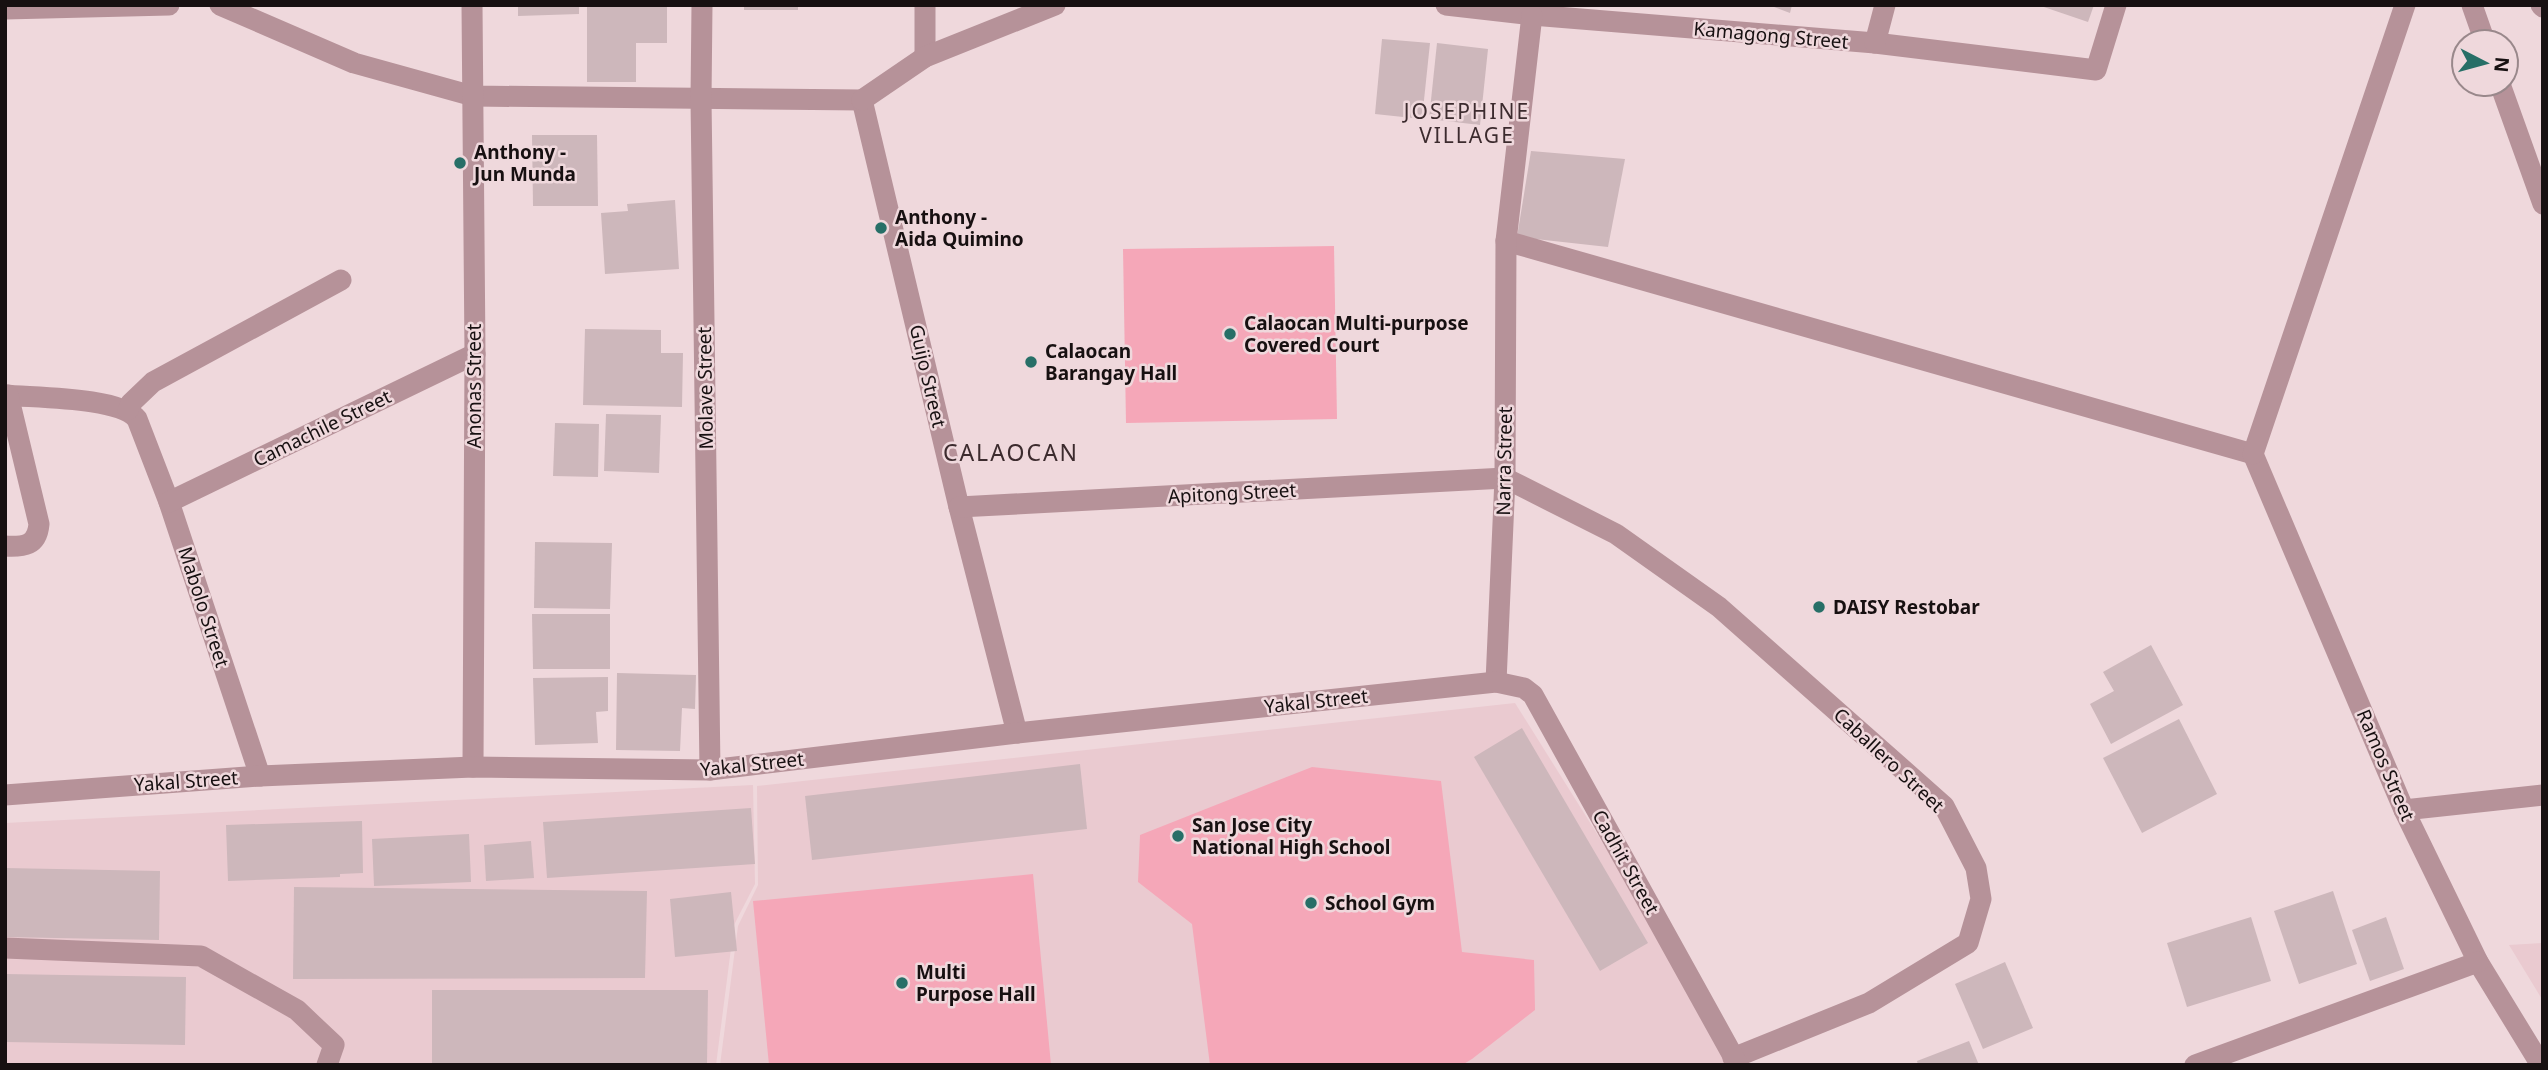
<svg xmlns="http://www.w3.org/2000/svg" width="2548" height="1070" font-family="'Noto Sans',sans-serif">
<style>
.built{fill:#eacad0}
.green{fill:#f5a7b8}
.building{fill:#cdb7bb}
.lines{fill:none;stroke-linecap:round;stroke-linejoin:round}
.minor{stroke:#b69299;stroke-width:21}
.poi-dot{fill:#276f67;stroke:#efd8dc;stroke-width:2.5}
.labels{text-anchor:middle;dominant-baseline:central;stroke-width:5;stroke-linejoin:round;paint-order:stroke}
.street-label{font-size:19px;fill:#171011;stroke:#efd8dc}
.poi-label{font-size:19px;font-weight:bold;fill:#171011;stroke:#efd8dc;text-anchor:start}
.neighbourhood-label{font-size:21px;letter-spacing:2px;fill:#3c2b2e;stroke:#efd8dc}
.quarter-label{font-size:23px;letter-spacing:2px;fill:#3c2b2e;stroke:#efd8dc}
</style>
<rect width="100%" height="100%" fill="#efd8dc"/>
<!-- built -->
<g class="built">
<polygon points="1515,703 1742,1065 720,1065 738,926 758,885 757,786"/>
<polygon points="753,785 755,884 734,925 716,1065 5,1065 5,823"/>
<polygon points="2543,943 2543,1001 2509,945"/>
</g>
<!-- green -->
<g class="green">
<polygon points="1334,246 1337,419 1126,423 1123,249"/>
<polygon points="1312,767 1441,781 1462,952 1534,960 1535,1010 1472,1059 1462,1065 1210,1065 1192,924 1138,882 1140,835"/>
<polygon points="1033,874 1051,1065 769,1065 753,901"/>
</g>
<!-- building -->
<g class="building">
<polygon points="518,5 579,5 579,14 518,16"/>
<polygon points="587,5 667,5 667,43 636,43 636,82 587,82"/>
<rect x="744" y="5" width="54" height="5"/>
<polygon points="1769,5 1792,5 1790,13"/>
<polygon points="2038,5 2094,5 2088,22"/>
<polygon points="1382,39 1430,43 1422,119 1375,114"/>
<polygon points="1437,43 1488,49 1480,125 1429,119"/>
<polygon points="532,135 597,135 598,206 533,206"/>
<polygon points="1531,151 1625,159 1608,247 1517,237"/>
<polygon points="675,200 679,269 605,274 601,213 628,211 627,204"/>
<polygon points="585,329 661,330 661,353 683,353 682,407 583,405"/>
<polygon points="606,414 661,415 659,473 604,471"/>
<polygon points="555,423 599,424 598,477 553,476"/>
<polygon points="535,542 612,543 610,609 534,608"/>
<polygon points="532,614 610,614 610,669 533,669"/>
<polygon points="2151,645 2183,705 2111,744 2090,704 2114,691 2103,672"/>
<polygon points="617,673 696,675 695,709 682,708 680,751 616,750"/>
<polygon points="608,677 608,711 596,712 598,743 535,745 533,678"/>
<polygon points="2179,719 2217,794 2142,833 2103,758"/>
<polygon points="1522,728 1648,943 1600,971 1474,757"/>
<polygon points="1080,764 1087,829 812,860 805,796"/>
<polygon points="751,808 755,864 547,878 543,822"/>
<polygon points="362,821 363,873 340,874 340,877 228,881 226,825"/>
<polygon points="469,834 471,882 374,886 372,839"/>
<polygon points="531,841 534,878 486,881 484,845"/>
<polygon points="5,868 160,871 159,940 5,937"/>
<polygon points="294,887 647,891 645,978 293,979"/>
<polygon points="2333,891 2357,964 2299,984 2274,911"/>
<polygon points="731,892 737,951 675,957 670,899"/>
<polygon points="2251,917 2271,981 2187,1007 2167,943"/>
<polygon points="2386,917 2404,969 2370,981 2352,930"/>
<polygon points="2005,962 2033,1028 1983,1049 1955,984"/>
<polygon points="5,974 186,977 185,1045 5,1042"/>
<polygon points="432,990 708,990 707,1065 432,1064"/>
<polygon points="1969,1041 1979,1065 1918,1065 1917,1061"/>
</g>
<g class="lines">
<!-- minor -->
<g class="minor">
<polyline points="220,5 354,63 473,96 862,100"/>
<polyline points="472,5 475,354 473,767"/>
<polyline points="702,5 701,99 710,770"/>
<polyline points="1446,5 1532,15 1875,43 2096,70 2116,5"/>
<polyline points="2472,5 2485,42"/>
<polyline points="2541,5 2543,7"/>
<polyline points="5,9 169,5"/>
<polyline points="1875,43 1885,5"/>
<polyline points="925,57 925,5"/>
<polyline points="2500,84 2543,204"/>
<polyline points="862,100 959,507 1017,733"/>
<polyline points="862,100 925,57 1055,5"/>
<polyline points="1506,241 2253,454"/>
<path d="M 5,395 C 35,398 119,397 137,419 L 169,502 L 260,776"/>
<polyline points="128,410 131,403 153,382 341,280"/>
<polyline points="2253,454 2404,810 2478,962 2541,1065"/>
<polyline points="2253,454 2405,5"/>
<polyline points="169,502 475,354"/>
<polyline points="959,507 1505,478 1616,534 1719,607 1944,806 1976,868 1981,899 1968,943 1869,1003 1733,1058"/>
<path d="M 5,546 C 24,547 37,546 39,524 L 8,395"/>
<polyline points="1496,682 1505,478 1506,241 1532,15"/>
<polyline points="5,795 260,776 473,767 710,770 1017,733 1496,682 1524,688 1533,695 1738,1065"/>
<polyline points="2404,810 2543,795"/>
<polyline points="5,948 201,956 297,1010 334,1045 327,1065"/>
<polyline points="2195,1065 2478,962"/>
</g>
</g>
<!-- markers -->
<g class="poi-dot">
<circle cx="460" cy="163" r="7"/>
<circle cx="881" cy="228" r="7"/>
<circle cx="1230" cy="334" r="7"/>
<circle cx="1031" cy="362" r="7"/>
<circle cx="1819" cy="607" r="7"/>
<circle cx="1178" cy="836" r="7"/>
<circle cx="1311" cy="903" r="7"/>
<circle cx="902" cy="983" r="7"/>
</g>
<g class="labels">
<!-- street labels -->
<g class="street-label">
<text transform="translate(1771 35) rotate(5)">Kamagong Street</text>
<text transform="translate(928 376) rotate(77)">Guijo Street</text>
<text transform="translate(474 386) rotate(-90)">Anonas Street</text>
<text transform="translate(705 388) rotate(-91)">Molave Street</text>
<text transform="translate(322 428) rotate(-26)">Camachile Street</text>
<text transform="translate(1504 461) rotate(-89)">Narra Street</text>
<text transform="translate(1232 493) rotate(-3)">Apitong Street</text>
<text transform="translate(204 607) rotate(72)">Mabolo Street</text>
<text transform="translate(1316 701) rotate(-6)">Yakal Street</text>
<text transform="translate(1889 760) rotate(43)">Caballero Street</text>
<text transform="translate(752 764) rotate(-6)">Yakal Street</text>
<text transform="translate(2386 765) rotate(67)">Ramos Street</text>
<text transform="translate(186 781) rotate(-4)">Yakal Street</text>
<text transform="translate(1626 862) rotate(61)">Cadhit Street</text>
</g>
<!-- poi labels -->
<g class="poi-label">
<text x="474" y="152">Anthony -<tspan x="474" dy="22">Jun Munda</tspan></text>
<text x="895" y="217">Anthony -<tspan x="895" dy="22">Aida Quimino</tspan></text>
<text x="1244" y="323">Calaocan Multi-purpose<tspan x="1244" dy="22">Covered Court</tspan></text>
<text x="1045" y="351">Calaocan<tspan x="1045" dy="22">Barangay Hall</tspan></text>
<text x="1833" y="607">DAISY Restobar</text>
<text x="1192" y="825">San Jose City<tspan x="1192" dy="22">National High School</tspan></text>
<text x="1325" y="903">School Gym</text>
<text x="916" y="972">Multi<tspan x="916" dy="22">Purpose Hall</tspan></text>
</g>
<!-- neighbourhood labels -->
<g class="neighbourhood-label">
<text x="1467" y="111">JOSEPHINE<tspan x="1467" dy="24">VILLAGE</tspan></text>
</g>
<!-- quarter labels -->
<g class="quarter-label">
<text x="1011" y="452">CALAOCAN</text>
</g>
</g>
<!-- border -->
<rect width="2548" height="1070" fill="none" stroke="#171011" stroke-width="14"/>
<!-- north arrow -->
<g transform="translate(2485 63) rotate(96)"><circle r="33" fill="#efd8dc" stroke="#99888b" stroke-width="2"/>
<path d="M0-5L12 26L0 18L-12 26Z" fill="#276f67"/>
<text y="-10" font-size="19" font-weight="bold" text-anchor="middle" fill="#171011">N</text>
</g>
</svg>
